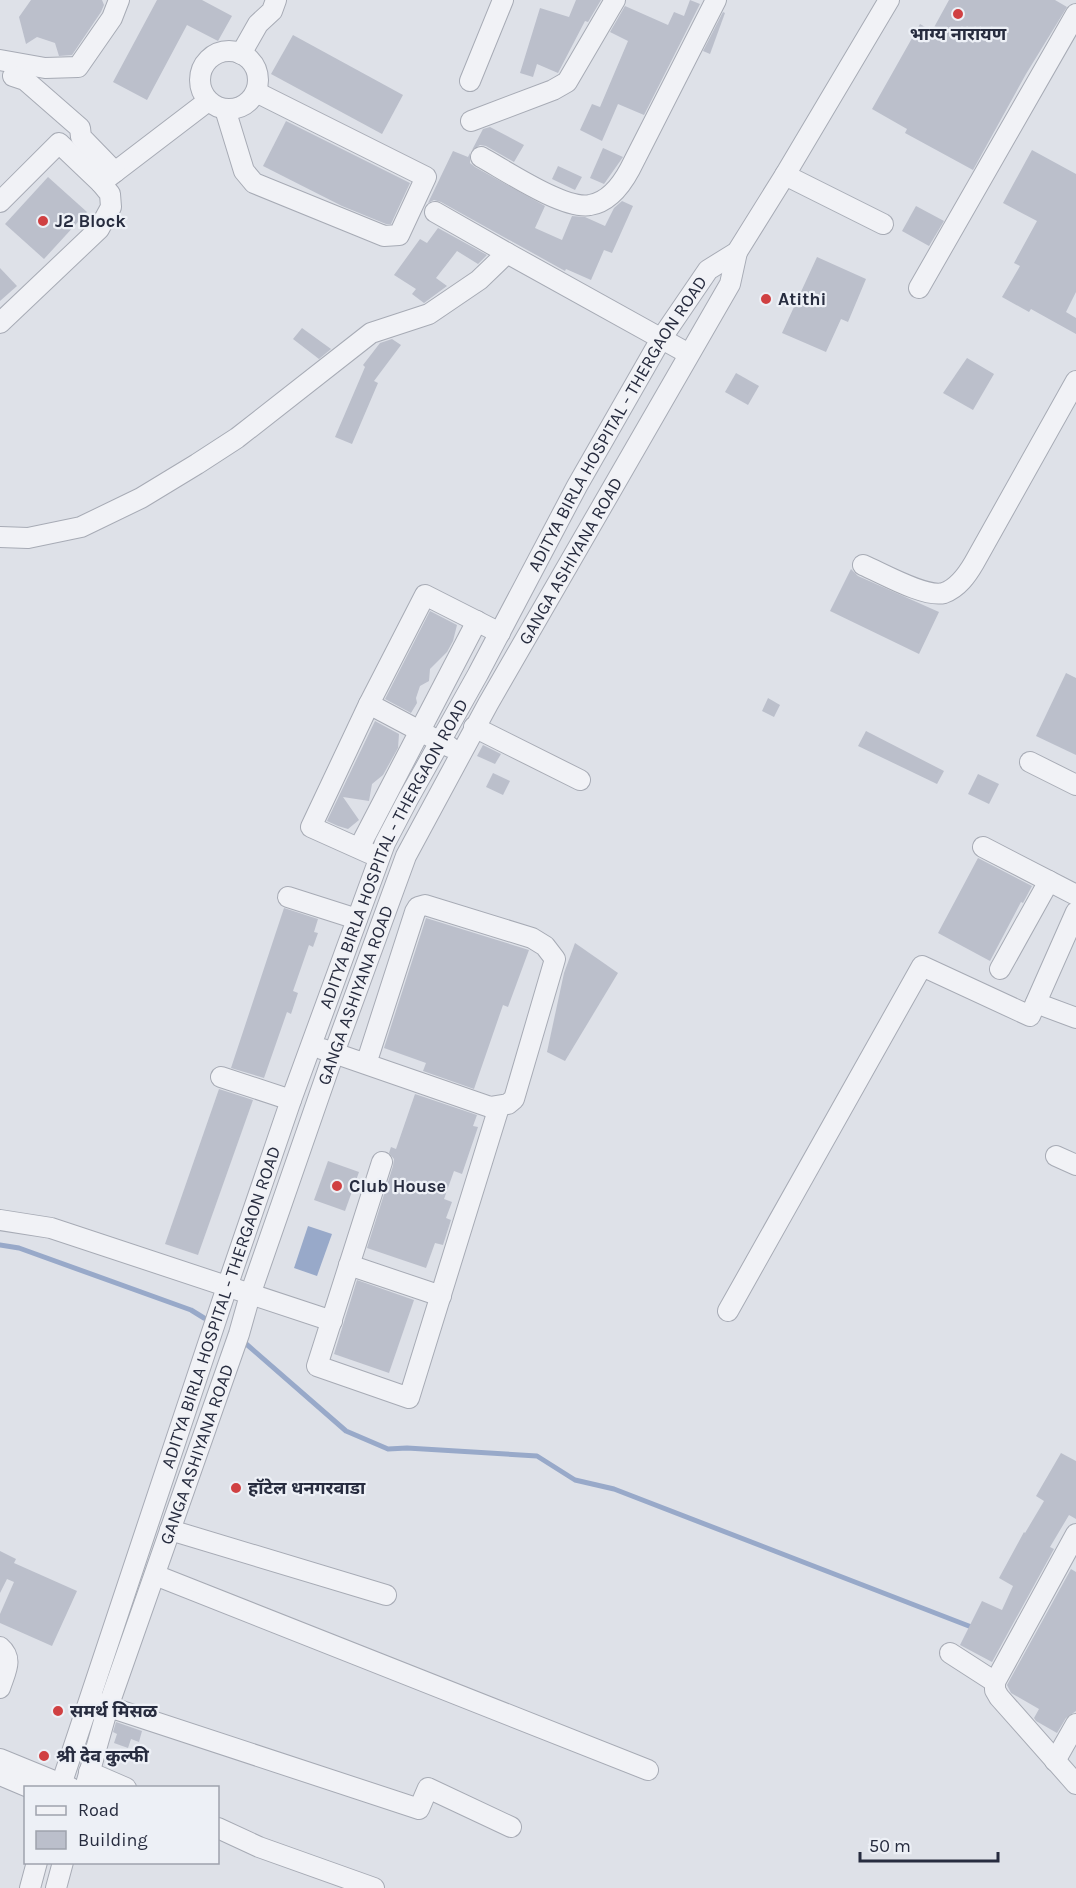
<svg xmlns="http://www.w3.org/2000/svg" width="1076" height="1888" font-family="Karla,'Noto Sans Devanagari',sans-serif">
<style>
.water{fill:#98a9c9}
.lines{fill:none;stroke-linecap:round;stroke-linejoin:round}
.stream{stroke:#98a9c9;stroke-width:5}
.building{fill:#bbbfcb}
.minor-casing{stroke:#a7abb5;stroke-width:22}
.minor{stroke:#f1f2f6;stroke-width:20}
.poi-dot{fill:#d04042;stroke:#edf0f6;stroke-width:2}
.labels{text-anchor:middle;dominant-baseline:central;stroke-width:4.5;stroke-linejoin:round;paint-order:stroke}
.poi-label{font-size:18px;font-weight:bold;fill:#272c3f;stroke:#edf0f6;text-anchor:start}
.street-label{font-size:18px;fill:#272c3f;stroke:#edf0f6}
</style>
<rect width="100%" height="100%" fill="#dee1e8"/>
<!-- water -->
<polygon class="water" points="308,1226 332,1234 317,1276 294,1268"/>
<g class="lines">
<!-- stream -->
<g class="stream">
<polyline points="0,1245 19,1248 191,1310 204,1318"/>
<polyline points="244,1342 346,1431 388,1449 407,1448 537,1456 575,1480 614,1489 974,1628"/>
</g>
</g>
<!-- building -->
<g class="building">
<polygon points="31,0 102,0 104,5 101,12 72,55 59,56 55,43 37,37 26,44 19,17"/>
<polygon points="157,0 202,0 232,16 218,41 187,25 147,100 113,82"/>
<polygon points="576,0 601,0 588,22 585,21 558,73 537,64 533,77 520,73 540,8 569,17"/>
<polygon points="690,0 700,4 644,115 618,104 602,141 580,130 592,104 600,107 628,41 610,32 625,6 668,25 674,12 684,16"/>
<polygon points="949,0 1055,0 1067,7 1026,74 973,170 905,133 907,129 872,109 920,24 932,31"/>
<polygon points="723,12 725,13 710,54 703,51"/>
<polygon points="293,35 403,95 382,134 271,74"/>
<polygon points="286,121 410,183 391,224 386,224 342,206 263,166"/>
<polygon points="490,127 524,145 514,162 486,146 480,145 472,150 483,129"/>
<polygon points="603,148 623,157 604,184 590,178"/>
<polygon points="1032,150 1076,174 1076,292 1066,312 1076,318 1076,334 1031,309 1029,312 1002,297 1020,266 1014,263 1037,221 1003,203"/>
<polygon points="453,151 468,157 470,153 470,163 475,167 545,206 535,228 562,240 572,216 585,217 605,226 614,208 622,201 633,206 612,253 604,250 591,280 566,269 565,271 441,202 434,200 428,203"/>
<polygon points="558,166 582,177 575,190 552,179"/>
<polygon points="48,177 87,212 44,259 5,224"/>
<polygon points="916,206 944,221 929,246 902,231"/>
<polygon points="438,228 487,255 478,264 457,251 436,278 447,286 424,303 412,294 416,289 394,275 420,239 427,243"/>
<polygon points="817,257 866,279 848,322 841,319 826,352 782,333"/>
<polygon points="0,268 17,286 0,301"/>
<polygon points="302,328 331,349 319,359 293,339"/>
<polygon points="392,339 401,345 374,381 378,383 352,444 335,437 365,367 363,365 380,343"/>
<polygon points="967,358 994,374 973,410 943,393"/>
<polygon points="736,373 759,386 748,405 725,392"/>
<polygon points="851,569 858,576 939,612 919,654 830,611"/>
<polygon points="430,611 457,625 453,641 447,652 430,669 429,681 420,686 416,698 417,703 411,713 385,699"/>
<polygon points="1066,673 1076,678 1076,755 1036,736"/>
<polygon points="768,698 780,705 774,717 762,711"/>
<polygon points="375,721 399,734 398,748 383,775 372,784 369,801 343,797 359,820 348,829 338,826 327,821"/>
<polygon points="866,731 944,771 937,784 858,746"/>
<polygon points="483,745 501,754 495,764 477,756"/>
<polygon points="493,773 510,781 503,795 486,787"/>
<polygon points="978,774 999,784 989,804 968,794"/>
<polygon points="978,858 1032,886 1023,903 1021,902 990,961 938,933"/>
<polygon points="284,908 318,919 314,932 318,933 313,947 309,945 293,991 298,993 291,1014 287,1012 264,1078 231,1068"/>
<polygon points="426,918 529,950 508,1007 503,1005 474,1089 423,1071 426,1063 384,1048"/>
<polygon points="575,943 618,973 565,1061 547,1052 564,973"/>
<polygon points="219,1089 253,1100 198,1255 165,1244"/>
<polygon points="415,1094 477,1115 473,1126 478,1127 462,1174 454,1171 444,1199 452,1202 446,1218 451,1220 443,1245 435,1243 426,1268 367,1248 393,1166 394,1159 389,1153 391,1147 396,1149"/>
<polygon points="328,1161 359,1172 345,1211 314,1200"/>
<polygon points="357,1280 414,1300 389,1373 334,1354"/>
<polygon points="1061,1453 1076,1461 1076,1519 1069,1515 1050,1547 1054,1549 992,1662 960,1645 982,1601 1002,1610 1013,1586 999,1578 1024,1532 1025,1533 1044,1501 1036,1496"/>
<polygon points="0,1551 16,1559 14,1563 77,1591 52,1646 0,1623 0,1614 14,1582 7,1579 0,1593"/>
<polygon points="1071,1569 1076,1572 1076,1711 1066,1718 1057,1733 1036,1721 1034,1718 1039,1709 1011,1693 1007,1685"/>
<polygon points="116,1722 142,1731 139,1742 131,1739 128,1748 114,1743 117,1734 113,1732"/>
</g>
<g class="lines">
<!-- minor casing -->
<g class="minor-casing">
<g id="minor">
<circle cx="229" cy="80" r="29"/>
<polyline points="241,54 258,24 272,11 276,0"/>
<polyline points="0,60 45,68 78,67 112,18 119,0"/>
<polyline points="470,81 503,0"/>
<polyline points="225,109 244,171 254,183 384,236 399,235 426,177 256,92"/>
<polyline points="471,121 553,90 567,82 615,0"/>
<path d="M 481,157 C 505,170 564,210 590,205 C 609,202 622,184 630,169 L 716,0"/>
<polyline points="115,172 208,101"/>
<polyline points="785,175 883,224"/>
<polyline points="0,202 59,143 101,183"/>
<polyline points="435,212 507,253"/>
<polyline points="919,288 1076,14"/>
<polyline points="0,323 99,229 111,207 110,194 101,183 115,172 81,137 80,128 25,80 13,76"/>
<polyline points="0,537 28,538 81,527 141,498 197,464 237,438 371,333 429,314 479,280 507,253 689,354"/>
<path d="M 863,565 C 882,573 925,598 944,593 C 958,588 967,575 974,563 L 1076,381"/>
<polyline points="474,727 580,780"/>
<polyline points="450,747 369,704 425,595 500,633"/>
<polyline points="1030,762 1076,785"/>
<polyline points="983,847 1076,895"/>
<polyline points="359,848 477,621"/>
<polyline points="369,853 311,827 369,704"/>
<polyline points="288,897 357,919"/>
<polyline points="1000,969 1049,881"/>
<polyline points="1036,1003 1076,1018"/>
<polyline points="322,1049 334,1053 490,1107 508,1104 514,1099 555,959 545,946 532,938 425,905 418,907 415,912 366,1064"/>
<polyline points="221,1077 291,1100"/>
<polyline points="1056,1156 1076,1165"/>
<polyline points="382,1162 317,1366 409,1398 499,1107"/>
<polyline points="0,1220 51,1228 332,1321"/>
<polyline points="349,1265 441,1296"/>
<polyline points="728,1311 922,966 1030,1016 1076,912"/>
<polyline points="170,1530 386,1595"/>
<polyline points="1076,1534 995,1682 995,1690 999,1697 1076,1784"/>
<polyline points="155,1575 648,1770"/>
<path d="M 0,1647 C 14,1659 5,1672 0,1688"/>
<polyline points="950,1653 995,1682"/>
<polyline points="97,1703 419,1809 428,1788 511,1827"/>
<polyline points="0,1759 71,1788"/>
<polyline points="1055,1761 1076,1724"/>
<polyline points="89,1772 126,1788"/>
<polyline points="0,1775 31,1788"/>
<path id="s1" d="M 60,1788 L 227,1287 L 291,1100 L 385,843 L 408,799 L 478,674 L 577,486 L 661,339 L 708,270 L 737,252 L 785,175 L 889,0"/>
<path id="s2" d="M 85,1788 L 108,1707 L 239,1334 L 250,1295 L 334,1053 L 406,856 L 488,704 L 730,284 L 737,252"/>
<polyline points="218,1828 259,1847 374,1888"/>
<polyline points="30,1888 37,1862"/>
<polyline points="56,1888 63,1862"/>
</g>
</g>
<!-- minor -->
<use href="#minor" class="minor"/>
</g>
<!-- markers -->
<g class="poi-dot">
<circle cx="958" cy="14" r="6"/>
<circle cx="43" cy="221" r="6"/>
<circle cx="766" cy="299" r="6"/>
<circle cx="337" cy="1186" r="6"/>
<circle cx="236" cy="1488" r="6"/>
<circle cx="58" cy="1711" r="6"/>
<circle cx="44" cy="1756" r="6"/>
</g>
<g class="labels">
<!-- poi labels -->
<g class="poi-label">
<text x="958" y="34" text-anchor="middle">भाग्य नारायण</text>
<text x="55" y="221">J2 Block</text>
<text x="778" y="299">Atithi</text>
<text x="349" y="1186">Club House</text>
<text x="248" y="1488">हॉटेल धनगरवाडा</text>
<text x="70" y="1711">समर्थ मिसळ</text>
<text x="56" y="1756">श्री देव कुल्फी</text>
</g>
<!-- street labels -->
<g class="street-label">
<text stroke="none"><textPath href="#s1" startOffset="1479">ADITYA BIRLA HOSPITAL - THERGAON ROAD</textPath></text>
<text stroke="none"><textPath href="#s2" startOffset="1324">GANGA ASHIYANA ROAD</textPath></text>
<text stroke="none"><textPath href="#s1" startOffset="993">ADITYA BIRLA HOSPITAL - THERGAON ROAD</textPath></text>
<text stroke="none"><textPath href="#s2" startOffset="838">GANGA ASHIYANA ROAD</textPath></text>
<text stroke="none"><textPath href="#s1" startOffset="507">ADITYA BIRLA HOSPITAL - THERGAON ROAD</textPath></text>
<text stroke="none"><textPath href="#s2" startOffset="352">GANGA ASHIYANA ROAD</textPath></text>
</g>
</g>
<!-- legend -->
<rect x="24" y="1786" width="195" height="78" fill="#edf0f6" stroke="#9ea2ad" stroke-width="1.5"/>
<rect x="36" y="1806" width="30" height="9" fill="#f1f2f6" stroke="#9ea2ad" stroke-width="1.5"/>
<text x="78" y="1816" font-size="18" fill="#272c3f">Road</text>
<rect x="36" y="1831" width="30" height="18" fill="#bbbfcb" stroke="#9ea2ad" stroke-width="1.5"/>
<text x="78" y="1846" font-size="18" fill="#272c3f">Building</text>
<!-- scale -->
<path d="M860 1852v9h138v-9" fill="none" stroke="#272c3f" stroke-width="3"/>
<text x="869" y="1852" font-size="18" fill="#272c3f" stroke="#edf0f6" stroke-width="4.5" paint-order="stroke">50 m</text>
</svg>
